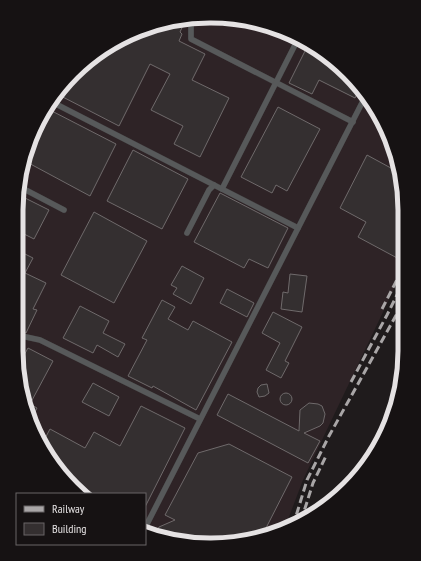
<svg xmlns="http://www.w3.org/2000/svg" width="421" height="561" font-family="'PT Sans Narrow',sans-serif">
<style>
.built{fill:#2e2326}
.building{fill:#342f30;stroke:#6f6a6b}
.lines{fill:none;stroke-linecap:round;stroke-linejoin:round}
.lane-casing{stroke:#3b3738;stroke-width:6}
.lane{stroke:#57595a;stroke-width:5.5}
.rail{stroke:#a9a6a7;stroke-width:3;stroke-dasharray:8 4;stroke-linecap:butt}
.rim{fill:none;stroke:#e5e2e3;stroke-width:5}
</style>
<rect width="100%" height="100%" fill="#1f1b1c"/>
<!-- built -->
<polygon class="built" points="236,18 308,42 365,92 390,136 403,185 404,268 303,480 284,530 223,545 172,541 145,532 145,494 81,494 73,488 42,448 23,401 16,350 23,160 49,102 92,56 160,23"/>
<!-- building -->
<g class="building">
<polygon points="185,21 180,32 182,34 179,41 205,54 192,80 229,98 200,157 174,144 183,126 151,110 170,74 150,64 119,126 57,94 92,56 160,23"/>
<polygon points="309,43 360,88 355,98 319,80 312,94 289,83"/>
<polygon points="278,107 320,129 287,191 276,185 272,193 241,177"/>
<polygon points="46,108 116,144 90,196 23,160"/>
<polygon points="133,150 188,179 162,229 107,201"/>
<polygon points="367,155 400,173 403,185 404,250 399,259 358,237 366,222 340,208"/>
<polygon points="220,193 288,228 268,268 249,259 244,268 194,242"/>
<polygon points="21,196 49,210 34,239 20,232"/>
<polygon points="94,212 147,241 114,303 61,275"/>
<polygon points="19,251 33,258 25,273 46,283 33,309 37,310 26,333 17,330"/>
<polygon points="182,266 204,278 191,304 173,294 177,288 171,285"/>
<polygon points="290,274 307,276 302,312 281,309 283,292 288,293"/>
<polygon points="227,289 254,303 247,317 220,303"/>
<polygon points="162,300 175,307 168,319 188,330 193,321 232,342 196,410 153,386 152,388 128,376 147,340 142,338"/>
<polygon points="80,306 109,321 103,333 125,344 118,357 97,345 93,353 63,338"/>
<polygon points="273,312 302,327 285,361 289,363 281,378 266,370 280,343 262,333"/>
<polygon points="28,348 53,361 30,404 37,408 31,420 23,401 18,366"/>
<polygon points="93,383 119,397 109,416 82,402"/>
<polygon points="267,384 269,393 265,396 259,397 257,392 258,388 261,385"/>
<circle cx="286" cy="399" r="6"/>
<polygon points="228,394 299,431 300,410 309,403 318,404 322,406 325,414 323,423 320,426 304,433 320,441 308,463 217,415"/>
<polygon points="141,406 185,428 145,507 145,494 81,494 73,488 42,448 41,446 50,429 85,448 94,432 120,446"/>
<polygon points="229,444 292,477 265,530 271,533 223,545 172,541 154,535 159,527 175,520 165,515 198,453"/>
</g>
<g class="lines">
<!-- lane casing -->
<g class="lane-casing">
<g id="lane">
<polyline points="191,21 191,39 353,122"/>
<polyline points="50,101 298,228"/>
<polyline points="22,188 64,210"/>
<polyline points="222,189 298,39"/>
<polyline points="187,233 209,190 214,185"/>
<polyline points="17,335 40,340 200,419"/>
<polyline points="145,528 366,95"/>
</g>
</g>
<!-- lane -->
<use href="#lane" class="lane"/>
<!-- rail -->
<g class="rail">
<polyline points="382,309 404,266"/>
<polyline points="351,382 387,315 404,281"/>
<polyline points="301,521 313,483 326,456"/>
<polyline points="293,526 307,480 329,436 404,301"/>
</g>
</g>
<!-- crop -->
<path d="M0 0H421V561H0ZM210 23H211A187 187 0 0 1 398 210V351A187 187 0 0 1 211 538H210A187 187 0 0 1 23 351V210A187 187 0 0 1 210 23Z" fill="#161213" fill-rule="evenodd"/>
<path class="rim" d="M210 23H211A187 187 0 0 1 398 210V351A187 187 0 0 1 211 538H210A187 187 0 0 1 23 351V210A187 187 0 0 1 210 23Z"/>
<!-- legend -->
<rect x="16" y="493" width="130" height="52" fill="#161213" stroke="#696566"/>
<rect x="24" y="506" width="20" height="6" fill="#a9a6a7" stroke="#696566"/>
<text x="52" y="513" font-size="12" fill="#e5e2e3">Railway</text>
<rect x="24" y="523" width="20" height="12" fill="#342f30" stroke="#696566"/>
<text x="52" y="533" font-size="12" fill="#e5e2e3">Building</text>
</svg>
